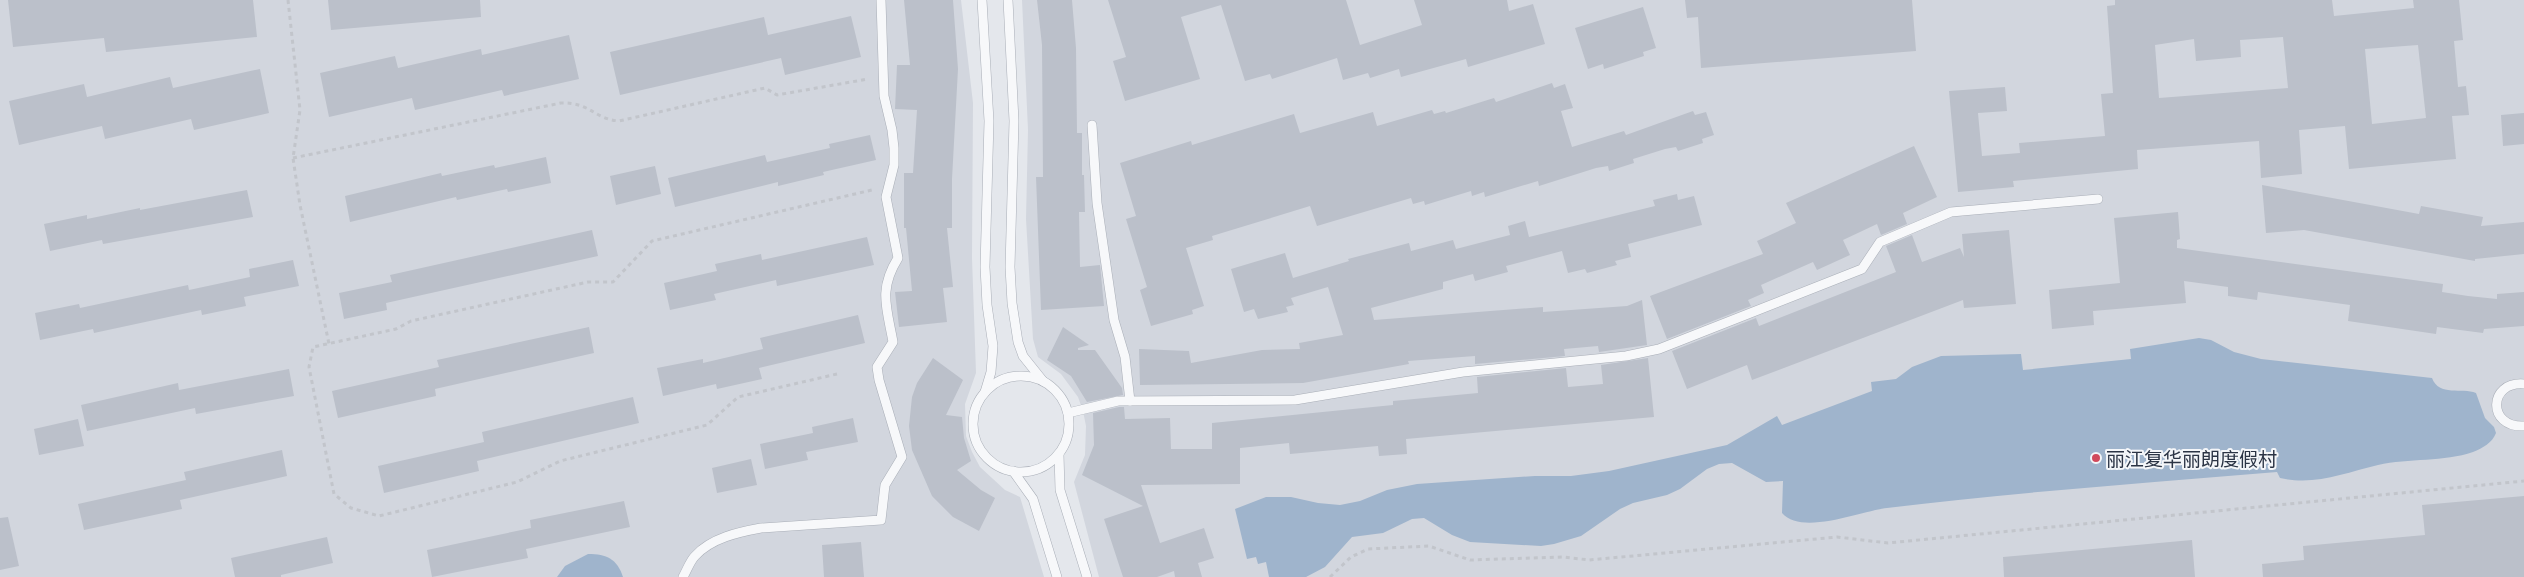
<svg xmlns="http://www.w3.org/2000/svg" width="2524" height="577" font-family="'Titillium Web','Noto Sans SC',sans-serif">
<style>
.built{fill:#d2d6de}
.water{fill:#9fb4cc}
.building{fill:#bbc0ca;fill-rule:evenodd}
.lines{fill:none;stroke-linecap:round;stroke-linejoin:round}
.lane-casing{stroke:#a9aeb7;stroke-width:10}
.path{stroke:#c2c5cb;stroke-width:3;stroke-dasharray:4 4;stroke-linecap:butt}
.lane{stroke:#f7f8fa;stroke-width:9}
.poi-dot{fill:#d1495b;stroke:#f4f6f9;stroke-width:2}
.labels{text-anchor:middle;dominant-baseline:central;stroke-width:4;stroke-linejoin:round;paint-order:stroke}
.poi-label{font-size:19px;fill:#2b3445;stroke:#f4f6f9;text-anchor:start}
</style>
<rect width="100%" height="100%" fill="#e4e7ec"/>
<!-- built -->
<g class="built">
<polygon points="0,0 961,0 973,103 972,258 976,373 965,404 966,436 972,452 980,467 1005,490 1020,497 1044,577 0,577"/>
<polygon points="1022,0 2524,0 2524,577 1099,577 1074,482 1085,455 1086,426 1083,411 1078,397 1061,374 1038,357 1033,339 1026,219 1028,130"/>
</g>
<!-- water -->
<g class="water">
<path d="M 2199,338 L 2211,340 L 2234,352 L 2261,359 L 2432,378 C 2439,397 2462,387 2476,393 L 2485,418 L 2494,427 L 2496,433 C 2492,443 2483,448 2473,452 C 2444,462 2409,458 2378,465 C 2344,473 2315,486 2280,478 L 2277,472 C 2147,483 2017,492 1887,508 C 1861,511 1802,536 1782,513 L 1783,481 L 1766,482 L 1732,463 L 1719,464 L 1707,469 L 1680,489 L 1667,495 L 1633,503 L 1620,509 L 1581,536 L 1554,544 L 1541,546 L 1470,542 L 1452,535 L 1424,518 L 1412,519 L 1383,533 L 1352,537 L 1325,567 L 1306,577 L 1269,577 L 1266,562 L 1258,564 L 1256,557 L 1247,559 L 1235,509 L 1266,497 L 1291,497 L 1318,503 L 1340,505 L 1360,501 L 1387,490 L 1417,484 L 1535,476 L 1571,476 L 1609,471 L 1727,445 L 1777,416 L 1782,425 L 1872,391 L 1871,382 L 1896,379 L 1912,367 L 1941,356 L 2021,354 L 2023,370 L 2131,359 L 2130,349 Z"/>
<path d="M 588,554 C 607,554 617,559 623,577 L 557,577 L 565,566 Z"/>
</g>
<!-- building -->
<g class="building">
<polygon points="8,0 253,0 257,37 106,52 104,38 13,47"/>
<polygon points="328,0 480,0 481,17 331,30"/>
<polygon points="904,0 953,0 958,69 952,179 952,228 947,228 953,287 943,288 947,322 899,327 895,292 912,291 906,228 904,228 904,173 913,173 917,110 895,109 897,65 910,65"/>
<polygon points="1037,0 1072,0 1076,48 1077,133 1082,133 1082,175 1084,175 1085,212 1079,212 1080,267 1100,265 1104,306 1041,310 1036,177 1043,177 1042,45"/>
<polygon points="1108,0 1346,0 1360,45 1422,25 1414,0 1507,0 1509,11 1533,4 1545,44 1468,67 1466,59 1401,77 1399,69 1370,78 1368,73 1343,80 1337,58 1272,79 1270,74 1245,81 1221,5 1181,17 1200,79 1125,101 1113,61 1126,57"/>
<polygon points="1685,0 1912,0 1916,51 1701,68 1698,17 1687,18"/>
<path d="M 2115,0 L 2332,0 L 2334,16 L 2414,8 L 2413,0 L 2459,0 L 2463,40 L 2454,41 L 2458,87 L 2466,86 L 2469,115 L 2452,116 L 2456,159 L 2349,169 L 2345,126 L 2299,130 L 2302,174 L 2261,178 L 2259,141 L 2137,150 L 2138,169 L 2013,181 L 2014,187 L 1958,192 L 1949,91 L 2005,87 L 2007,111 L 1978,113 L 1982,156 L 2020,153 L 2019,143 L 2105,136 L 2101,94 L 2113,93 L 2107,6 L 2115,5 ZM 2283,37 L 2288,88 L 2159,98 L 2155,45 L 2194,39 L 2196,61 L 2241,57 L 2240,40 ZM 2418,45 L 2426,118 L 2372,124 L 2365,49 Z"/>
<polygon points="1643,7 1656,48 1643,52 1644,56 1604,69 1603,64 1588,69 1575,28"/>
<polygon points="851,16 861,57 785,75 781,58 620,95 610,52 764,17 768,35"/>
<polygon points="569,35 579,79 504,96 502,90 415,110 412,98 329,117 320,73 395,56 398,68 481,49 482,55"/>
<polygon points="260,69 269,113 194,130 191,119 105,139 102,126 19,145 9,101 84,84 87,97 170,77 173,88"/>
<polygon points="1552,83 1554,88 1565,84 1573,108 1561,111 1572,147 1624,131 1626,135 1693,111 1695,115 1706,112 1714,135 1702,139 1703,143 1678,151 1676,147 1665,149 1633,159 1634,163 1609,171 1608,166 1596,168 1539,186 1538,181 1485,197 1484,192 1472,196 1471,191 1425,205 1424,201 1413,204 1411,198 1317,226 1310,206 1212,236 1213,240 1186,248 1204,306 1192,310 1193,314 1151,326 1140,290 1147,287 1126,219 1136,216 1120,163 1191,141 1192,145 1294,114 1300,133 1373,112 1377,126 1432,110 1434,114 1445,111 1446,113 1494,98 1496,102"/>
<polygon points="2524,113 2524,144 2503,146 2501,115"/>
<polygon points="870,135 876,160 823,172 824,175 778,186 778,182 675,207 668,178 765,155 767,162 830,148 829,144"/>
<polygon points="1914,146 1937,197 1903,213 1907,224 1881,235 1877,224 1843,240 1850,255 1817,270 1813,262 1761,285 1764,293 1748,300 1751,306 1667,339 1650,296 1763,254 1757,241 1796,223 1786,203"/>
<polygon points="546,157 551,183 508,192 507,189 457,200 456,197 350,222 345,196 441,173 442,176 494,165 495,168"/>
<polygon points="655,166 661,194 616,205 610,176"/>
<polygon points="2262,185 2419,214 2421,206 2483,217 2481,226 2524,222 2524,254 2475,259 2475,261 2304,230 2266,233"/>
<polygon points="247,190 253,217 103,244 102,240 50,251 44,224 87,215 87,219 140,208 140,210"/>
<polygon points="1677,194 1678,200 1694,196 1702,225 1628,244 1631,257 1615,261 1617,265 1587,273 1585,269 1568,273 1562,251 1506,266 1508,272 1475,281 1473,274 1443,282 1443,289 1371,308 1374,320 1543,307 1543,312 1627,306 1642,300 1647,345 1599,352 1598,346 1564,349 1565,356 1475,364 1475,356 1408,361 1409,364 1303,383 1140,385 1139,349 1189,351 1191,363 1262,350 1300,349 1299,343 1343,335 1328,287 1291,298 1294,305 1286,307 1288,312 1258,319 1254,309 1244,312 1231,269 1285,253 1293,278 1349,261 1348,259 1409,243 1411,251 1453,240 1456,249 1510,235 1508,226 1525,221 1529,237 1655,206 1653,200"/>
<polygon points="2178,212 2180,239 2177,240 2177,248 2443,284 2442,292 2468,296 2497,299 2497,294 2524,292 2524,326 2484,329 2483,333 2437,327 2436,334 2348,321 2350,305 2258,292 2257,300 2228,296 2228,287 2184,281 2186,303 2093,311 2094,325 2052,329 2049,290 2120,283 2114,218"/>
<polygon points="592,230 598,256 386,303 387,310 344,319 339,293 392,282 390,275"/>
<polygon points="2009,230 2016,304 1964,308 1963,300 1752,380 1747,365 1687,389 1672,351 1756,318 1759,326 1896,272 1886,246 1912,235 1922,262 1960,248 1964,257 1962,234"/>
<polygon points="867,237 874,265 777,286 776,280 714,294 716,300 670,310 664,283 717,271 715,264 761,254 762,260"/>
<polygon points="293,260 299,286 244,297 246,306 202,315 201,310 94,333 93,329 40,340 35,313 79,304 80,308 188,285 189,290 250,277 249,269"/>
<polygon points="858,315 865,343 759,368 762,379 717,389 716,384 663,396 657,368 703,359 703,363 763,349 760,338"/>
<polygon points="589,327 594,353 435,389 436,396 338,418 332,391 439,367 437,360"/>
<polygon points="1063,327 1089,345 1078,348 1078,350 1095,350 1122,388 1123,395 1087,402 1071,376 1047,360"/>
<polygon points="933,358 963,380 946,415 962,417 964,438 971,461 957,470 981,490 995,498 979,531 953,517 932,496 912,450 909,426 912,397 917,383"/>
<polygon points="1648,358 1654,417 1406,439 1407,454 1379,456 1378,446 1290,454 1289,443 1240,448 1240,484 1141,485 1160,543 1204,528 1214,558 1198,563 1202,577 1175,577 1174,571 1157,577 1123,577 1104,519 1143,506 1082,475 1094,445 1093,413 1119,407 1124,407 1125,419 1170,418 1171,449 1212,449 1212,423 1393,405 1393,401 1478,393 1477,377 1566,368 1568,387 1603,384 1601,365"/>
<polygon points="289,369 294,396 196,414 195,408 87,431 81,405 178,383 179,390"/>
<polygon points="633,397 639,423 477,461 479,471 384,493 378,466 484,442 482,432"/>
<polygon points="853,418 858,442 806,452 808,460 765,469 760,444 813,433 812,427"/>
<polygon points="78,419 84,446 39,455 34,429"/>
<polygon points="282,450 287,476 180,500 182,509 84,530 78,504 186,480 184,472"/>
<polygon points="751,459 757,485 717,493 712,468"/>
<polygon points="2524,496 2524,577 2263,577 2262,564 2304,560 2303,546 2425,535 2422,505"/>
<polygon points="624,501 630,527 526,549 528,558 432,577 427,550 531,528 530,520"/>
<polygon points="8,517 19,566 0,570 0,518"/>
<polygon points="327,537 333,563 281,575 281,577 235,577 231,558"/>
<polygon points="2192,540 2195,577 2004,577 2003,557"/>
<polygon points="861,542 864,577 824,577 822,545"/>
</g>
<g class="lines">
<!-- lane casing -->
<g class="lane-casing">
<g id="lane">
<polyline points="982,0 989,121 985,267 987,305 993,346 991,372 985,392"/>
<polyline points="1008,0 1014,121 1010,267 1012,303 1018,342 1023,356 1043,381"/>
<polyline points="1092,125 1097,203 1114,320 1125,357 1130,401"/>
<circle cx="1021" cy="424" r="48"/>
<path d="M 2524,384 C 2488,381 2487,428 2524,426"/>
<polyline points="1068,413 1118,401 1295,400 1463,372 1626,356 1659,349 1862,269 1880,242 1951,212 2098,199"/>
<polyline points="1059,454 1060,490 1087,577"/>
<polyline points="1013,471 1033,499 1057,577"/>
<path d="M 683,577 C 687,570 690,561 695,556 C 711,538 739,532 761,528 L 881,520 L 885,485 L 902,457 L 879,380 L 877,367 L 893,342 C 887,308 878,290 898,258 L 886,197 L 894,165 L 894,148 L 892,130 L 884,96 L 881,0"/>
</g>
</g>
<!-- path -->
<g class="path">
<polyline points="288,0 300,110 293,158 300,205 329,344"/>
<path d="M 293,158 L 561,103 C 590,102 594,119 619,121 L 765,88 L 777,95 L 868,79"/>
<polyline points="837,374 738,397 707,425 560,461 517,482 379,516 351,508 334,494 309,367 313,347 396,329 411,321 588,282 613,282 652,241 872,190"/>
<polyline points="1330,577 1351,557 1368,549 1429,546 1470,560 1564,557 1589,560 1837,537 1888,543 2524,481"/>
</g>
<!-- lane -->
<use href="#lane" class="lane"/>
</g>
<!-- markers -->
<circle class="poi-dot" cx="2096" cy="458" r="5"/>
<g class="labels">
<!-- poi labels -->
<g class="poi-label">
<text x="2106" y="458">丽江复华丽朗度假村</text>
</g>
</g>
</svg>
